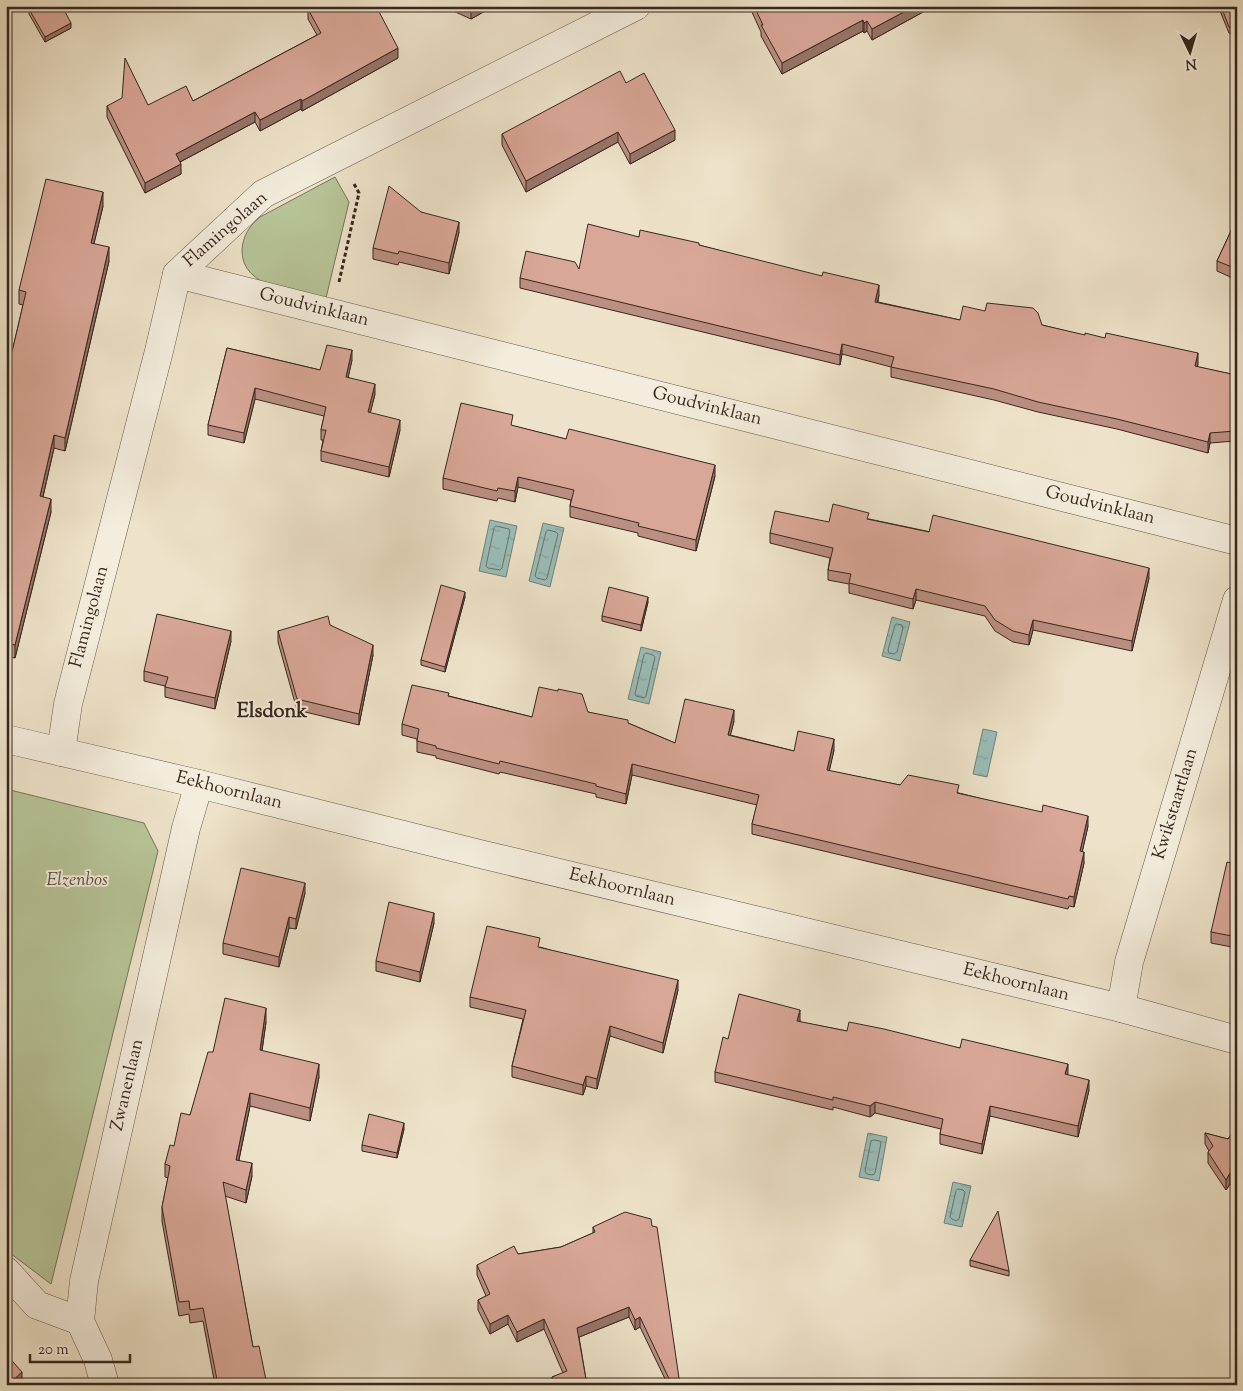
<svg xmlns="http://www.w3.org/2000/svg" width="1243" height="1391" font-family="'Sorts Mill Goudy',serif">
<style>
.green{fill:#b7c498;stroke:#76755a}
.water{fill:url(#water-ripples);stroke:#72817b}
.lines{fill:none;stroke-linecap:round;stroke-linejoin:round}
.shore{stroke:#68726c;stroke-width:1}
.minor-casing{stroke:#645548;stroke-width:29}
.path{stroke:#36261d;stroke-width:3;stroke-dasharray:4 2.5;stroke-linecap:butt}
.minor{stroke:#f4eddd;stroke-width:28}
.wall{fill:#bb9083;stroke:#36261d}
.shaded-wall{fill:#98756a;stroke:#36261d}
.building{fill:#d9a798;stroke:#36261d}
.labels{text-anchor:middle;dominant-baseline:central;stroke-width:4;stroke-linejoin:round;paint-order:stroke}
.street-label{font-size:18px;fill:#36261d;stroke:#f4eddd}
.park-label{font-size:18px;font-style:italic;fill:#564e3c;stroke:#f4eddd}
.quarter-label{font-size:20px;font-weight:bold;fill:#36261d;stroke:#f4eddd}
</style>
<defs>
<pattern id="water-ripples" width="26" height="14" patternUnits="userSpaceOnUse" patternTransform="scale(1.25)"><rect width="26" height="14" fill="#9abeba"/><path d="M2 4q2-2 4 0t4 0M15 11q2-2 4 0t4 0" fill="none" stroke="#85a39f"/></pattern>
</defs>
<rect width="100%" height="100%" fill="#eee3ca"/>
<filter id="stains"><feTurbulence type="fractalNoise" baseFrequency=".004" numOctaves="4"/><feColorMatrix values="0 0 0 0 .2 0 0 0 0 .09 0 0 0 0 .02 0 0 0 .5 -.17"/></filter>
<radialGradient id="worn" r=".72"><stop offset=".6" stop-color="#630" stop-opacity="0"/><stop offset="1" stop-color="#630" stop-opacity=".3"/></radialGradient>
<!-- green -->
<g class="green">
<path d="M 335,177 L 349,202 L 326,298 C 298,292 241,289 242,250 C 243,236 249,226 260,217 Z"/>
<polygon points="6,789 144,823 158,851 51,1284 6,1250"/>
</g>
<!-- water -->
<g class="water">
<polygon points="490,520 517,526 506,577 479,571"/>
<polygon points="543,523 564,528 550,587 529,581"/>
<polygon points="892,617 910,622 900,661 882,656"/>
<polygon points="641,647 661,652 649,704 628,699"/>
<polygon points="983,729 997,732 987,777 973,774"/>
<polygon points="868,1133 887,1137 879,1181 859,1177"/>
<polygon points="953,1182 971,1186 962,1227 944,1223"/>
</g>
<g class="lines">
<!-- shore -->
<g class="shore">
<polygon points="496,526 509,529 510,531 502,568 500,570 488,568 486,566 494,528"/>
<polygon points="548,530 556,532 558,534 547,578 545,580 537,578 535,576 546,532"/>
<polygon points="897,624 902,625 903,628 897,652 894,654 889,653 888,650 895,625"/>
<polygon points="646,653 653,655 655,657 646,696 644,698 636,696 635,694 644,655"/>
<polygon points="874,1140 880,1141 881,1143 875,1173 873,1175 867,1174 865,1171 871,1141"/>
<polygon points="958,1189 963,1190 965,1192 959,1219 956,1221 952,1219 950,1217 956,1191"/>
</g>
<!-- minor casing -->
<g class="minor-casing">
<g id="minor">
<polyline points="177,274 1237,541"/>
<polyline points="6,739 199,784 480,854 1121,1008 1237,1040"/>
<polyline points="61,752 68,704 159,351 177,274 263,194 636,6"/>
<polyline points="1121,1008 1129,962 1237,600"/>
<polyline points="6,1271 37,1305 80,1321"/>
<polyline points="105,1385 98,1360 80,1321 84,1281 186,828 199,784"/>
</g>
</g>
<!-- path -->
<polyline class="path" points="339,282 359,193 353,182"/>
<!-- minor -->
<use href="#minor" class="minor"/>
</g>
<!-- wall -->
<g class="wall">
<polygon points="442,6 494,6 471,19"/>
<polygon points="751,6 934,6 872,40 867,31 864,33 863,31 782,74 761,36 761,32 751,10"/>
<polygon points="1218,6 1237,6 1237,35 1229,33"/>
<polygon points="29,9 71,28 45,42 29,14"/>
<polygon points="308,9 398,58 302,111 301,109 260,131 255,122 180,162 181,174 145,193 107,117 107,106 148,105 193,101 317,35 308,19"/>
<polygon points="626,83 675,140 630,164 618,142 526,192 502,145 502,134"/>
<polygon points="103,206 94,243 109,261 65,451 54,448 43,497 51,512 15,658 6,656 6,350 12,352 23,305 19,304 19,290"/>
<polygon points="421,212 459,232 449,274 399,262 398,265 373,259 373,248"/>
<polygon points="1237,218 1237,280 1217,271 1217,261"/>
<polygon points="639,237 699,245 879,295 878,302 960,320 1042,325 1198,364 1197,367 1236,375 1235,441 1210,443 1208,453 1117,429 1038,412 994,400 891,377 891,367 842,354 840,365 520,288 520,278 579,269"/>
<polygon points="227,348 320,370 352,360 348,377 375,394 370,413 400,430 389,477 321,461 321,451 323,440 321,440 321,430 324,416 255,399 244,443 208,435 208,425"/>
<polygon points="513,426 715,476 696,551 638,536 638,533 570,517 570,506 571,500 518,487 515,502 498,498 497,501 443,489 443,478"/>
<polygon points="869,519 1149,578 1132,651 1033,630 1029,645 1013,642 995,631 985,616 916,600 913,609 849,593 849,584 828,580 828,570 830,558 770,543 770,533"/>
<polygon points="465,597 445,672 421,665 421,660"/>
<polygon points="648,602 641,631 602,621 602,616"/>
<polygon points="330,625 373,655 359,725 297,710 278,642 278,631"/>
<polygon points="231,641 215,709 165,697 165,686 144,681 144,671"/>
<polygon points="449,696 532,717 588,712 628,723 675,743 734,721 730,735 794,751 834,750 829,771 900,785 959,793 1088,826 1082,852 1084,863 1074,907 1069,906 1068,909 752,834 752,824 757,805 632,775 626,804 596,797 596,794 500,772 499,774 436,758 436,756 417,752 417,739 402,735 402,724"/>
<polygon points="1237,864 1237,948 1211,943 1211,932"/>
<polygon points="305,893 296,929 289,928 279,967 223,954 223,943"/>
<polygon points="434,923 420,982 376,971 376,961"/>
<polygon points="540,947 678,990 663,1053 610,1036 597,1089 586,1086 583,1095 512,1077 512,1066 523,1019 470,1007 470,997"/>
<polygon points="800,1020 800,1022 847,1031 960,1048 1067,1075 1089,1090 1078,1137 990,1116 982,1154 940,1144 940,1134 941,1129 875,1113 870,1117 833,1107 833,1110 715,1082 715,1072 728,1039"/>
<polygon points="266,1022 262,1051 319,1077 310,1121 250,1106 239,1160 252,1176 246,1203 225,1196 253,1347 267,1385 215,1385 203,1321 190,1323 189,1314 179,1316 162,1221 162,1207 168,1178 165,1177 165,1164 190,1115 213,1052"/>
<polygon points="1237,1127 1237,1194 1230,1184 1226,1190 1208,1163 1208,1152 1209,1151 1205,1144 1205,1133 1228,1139"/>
<polygon points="404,1129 397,1158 362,1151 362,1145"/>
<polygon points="593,1227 680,1385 668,1385 640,1327 635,1330 629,1317 579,1337 587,1385 552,1385 552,1377 563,1373 544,1329 517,1342 508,1324 490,1334 478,1310 478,1300 486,1296 477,1275 477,1265 518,1254 561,1247 593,1233"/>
<polygon points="970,1260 1009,1271 1009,1276 970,1266"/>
</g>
<!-- shaded-wall -->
<g class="shaded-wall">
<polygon points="474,6 494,6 471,19 471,8"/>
<polygon points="915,6 934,6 872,40 872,29"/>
<polygon points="863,20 863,31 782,74 782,63"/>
<polygon points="867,21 867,31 864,33 864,23"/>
<polygon points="71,23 71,28 45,42 45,37"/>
<polygon points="398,48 398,58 302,111 302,101"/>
<polygon points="301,99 301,109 260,131 260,120"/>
<polygon points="255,112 255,122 176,164 176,154"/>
<polygon points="675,130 675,140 630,164 630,154"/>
<polygon points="618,132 618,142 526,192 526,181"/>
<polygon points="181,164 181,174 145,193 145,183"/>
<polygon points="103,192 103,206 91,256 91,243"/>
<polygon points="459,222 459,232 449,274 449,263"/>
<polygon points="109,247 109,261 65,451 65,438"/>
<polygon points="879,285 879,295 875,312 875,302"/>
<polygon points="842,344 842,354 840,365 840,355"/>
<polygon points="352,350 352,360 346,387 346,377"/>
<polygon points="1198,353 1198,364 1195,377 1195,366"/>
<polygon points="375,384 375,394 368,422 368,412"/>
<polygon points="255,388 255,399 244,443 244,433"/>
<polygon points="400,420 400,430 389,477 389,467"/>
<polygon points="1237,421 1237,432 1235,441 1235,431"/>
<polygon points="1210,433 1210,443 1208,453 1208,442"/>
<polygon points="54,435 54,448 40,509 40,496"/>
<polygon points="715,465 715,476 696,551 696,540"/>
<polygon points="518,477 518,487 515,502 515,491"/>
<polygon points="51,499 51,512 15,658 15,645"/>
<polygon points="1149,568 1149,578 1132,651 1132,641"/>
<polygon points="916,589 916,600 913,609 913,599"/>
<polygon points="465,592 465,597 445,672 445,667"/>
<polygon points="648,597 648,602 641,631 641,625"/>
<polygon points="1033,620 1033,630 1029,645 1029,635"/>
<polygon points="231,631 231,641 215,709 215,698"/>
<polygon points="373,645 373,655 359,725 359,714"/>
<polygon points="734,710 734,721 728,745 728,735"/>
<polygon points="834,739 834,750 827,781 827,770"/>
<polygon points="632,764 632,775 626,804 626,794"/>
<polygon points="1088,816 1088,826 1080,862 1080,851"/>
<polygon points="1084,852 1084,863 1074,907 1074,897"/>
<polygon points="305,883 305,893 296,929 296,919"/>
<polygon points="434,913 434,923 420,982 420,972"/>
<polygon points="289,917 289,928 279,967 279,957"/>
<polygon points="678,980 678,990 663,1053 663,1043"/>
<polygon points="266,1008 266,1022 260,1064 260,1050"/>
<polygon points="800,1010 800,1020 797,1032 797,1021"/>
<polygon points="610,1026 610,1036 597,1089 597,1079"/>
<polygon points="319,1064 319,1077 310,1121 310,1108"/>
<polygon points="1068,1064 1068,1074 1065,1085 1065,1074"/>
<polygon points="586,1076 586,1086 583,1095 583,1085"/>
<polygon points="1089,1080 1089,1090 1078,1137 1078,1126"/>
<polygon points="250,1093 250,1106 236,1173 236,1160"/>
<polygon points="875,1102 875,1113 870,1117 870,1106"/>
<polygon points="990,1106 990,1116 982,1154 982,1144"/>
<polygon points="404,1123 404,1129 397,1158 397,1153"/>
<polygon points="252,1163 252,1176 246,1203 246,1190"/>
<polygon points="1230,1173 1230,1184 1226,1190 1226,1180"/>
<polygon points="629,1307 629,1317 577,1338 577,1328"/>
<polygon points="508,1315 508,1324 490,1334 490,1324"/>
<polygon points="640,1317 640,1327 635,1330 635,1320"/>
<polygon points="544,1319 544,1329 517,1342 517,1332"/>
<polygon points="22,1372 22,1383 20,1385 9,1385 9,1384"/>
</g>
<!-- building -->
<g class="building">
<polygon points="34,6 62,6 71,23 45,37 29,9"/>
<polygon points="313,6 376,6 398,48 302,101 301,99 260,120 255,112 176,154 181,164 145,183 107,106 122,98 125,58 148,105 186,86 193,101 321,33 308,9"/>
<polygon points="754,6 915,6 872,29 867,21 864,23 863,20 782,63 761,25 763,25"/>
<polygon points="1221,6 1237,6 1237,30 1229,27"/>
<polygon points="620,71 626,83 644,73 675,130 630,154 618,132 526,181 502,134"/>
<polygon points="46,179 103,192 91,243 109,247 65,438 54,435 40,496 51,499 15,645 6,643 6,350 12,352 26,292 19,290"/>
<polygon points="389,186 421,212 459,222 449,263 399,251 398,254 373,248"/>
<polygon points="1237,218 1237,269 1217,261"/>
<polygon points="588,224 639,237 640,230 699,243 699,245 822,276 823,272 879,285 875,302 960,320 963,306 985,311 987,303 1033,308 1038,313 1042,325 1085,335 1085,333 1105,338 1106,333 1198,353 1195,366 1236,375 1235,382 1237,382 1237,421 1235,431 1210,433 1208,442 1117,419 1038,402 994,389 891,367 894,357 842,344 840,355 520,278 526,251 575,262 579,269"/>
<polygon points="327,345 352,350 346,377 375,384 368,412 400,420 389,467 321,451 326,430 321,430 326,407 255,388 244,433 208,425 227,348 320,370"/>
<polygon points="461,403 513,415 511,425 566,439 569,429 715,465 696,540 638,526 639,523 570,506 574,490 518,477 515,491 498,488 497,491 443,478"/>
<polygon points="833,504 869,513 867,519 929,532 933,515 1149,568 1132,641 1033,620 1029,635 1013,631 995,620 985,606 916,589 913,599 849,583 851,574 828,570 833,548 770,533 775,511 829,522"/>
<polygon points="441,585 465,592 445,667 421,660"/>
<polygon points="609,587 648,597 641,625 602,616"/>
<polygon points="157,614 231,631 215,698 165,687 168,677 144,671"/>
<polygon points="328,616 330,625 373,645 359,714 297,699 278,631"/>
<polygon points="412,685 449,693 448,696 532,717 539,687 558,691 558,689 582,694 588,712 628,720 628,723 675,743 685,699 734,710 728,735 794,751 798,731 834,739 827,770 900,785 908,775 959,785 957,793 1042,812 1043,805 1088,816 1080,851 1084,852 1074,897 1069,896 1068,899 752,824 759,795 632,764 626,794 596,786 596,784 500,761 499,764 436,748 436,746 417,741 419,729 402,724"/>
<polygon points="1227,862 1237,864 1237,937 1211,932"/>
<polygon points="241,868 305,883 296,919 289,917 279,957 223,943"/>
<polygon points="389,902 434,913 420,972 376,961"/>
<polygon points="487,926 540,938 538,947 678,980 663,1043 610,1026 597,1079 586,1076 583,1085 512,1066 526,1010 470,997"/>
<polygon points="739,994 800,1010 797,1021 847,1031 849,1022 884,1029 960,1048 962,1039 1068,1064 1065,1074 1089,1080 1078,1126 990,1106 982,1144 940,1134 943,1119 875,1102 870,1106 833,1097 833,1100 715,1072 723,1037 728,1039"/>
<polygon points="225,998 266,1008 260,1050 319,1064 310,1108 250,1093 236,1160 252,1163 246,1190 223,1182 253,1347 259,1346 267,1385 218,1385 203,1308 190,1310 189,1301 179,1302 162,1207 169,1172 170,1166 165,1164 170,1145 174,1146 181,1113 190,1115 208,1052 213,1052"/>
<polygon points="369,1114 404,1123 397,1153 362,1145"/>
<polygon points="1237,1127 1237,1183 1230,1173 1226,1180 1208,1152 1213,1146 1205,1133 1228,1139"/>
<polygon points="998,1211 1009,1271 970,1260"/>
<polygon points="625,1212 651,1219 652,1226 657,1227 680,1385 672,1385 640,1317 635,1320 629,1307 577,1328 587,1385 554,1385 552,1377 567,1371 544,1319 517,1332 508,1315 490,1324 478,1300 490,1294 477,1265 514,1246 518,1254 561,1247 595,1232 593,1227"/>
<polygon points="6,1354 22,1372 9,1384 10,1385 6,1385"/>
</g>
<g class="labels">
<!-- street labels -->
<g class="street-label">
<text transform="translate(226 230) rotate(-41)">Flamingolaan</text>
<text transform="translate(314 308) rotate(14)">Goudvinklaan</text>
<text transform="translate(707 407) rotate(14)">Goudvinklaan</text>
<text transform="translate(1100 506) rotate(14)">Goudvinklaan</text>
<text transform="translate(90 617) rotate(-75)">Flamingolaan</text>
<text transform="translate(229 791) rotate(14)">Eekhoornlaan</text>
<text transform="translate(1176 804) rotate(-73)">Kwikstaartlaan</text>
<text transform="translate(622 888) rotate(14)">Eekhoornlaan</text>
<text transform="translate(1016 983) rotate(14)">Eekhoornlaan</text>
<text transform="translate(128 1085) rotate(-77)">Zwanenlaan</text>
</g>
<!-- park labels -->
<g class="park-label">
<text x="77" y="881">Elzenbos</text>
</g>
<!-- quarter labels -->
<g class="quarter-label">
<text x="272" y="712">Elsdonk</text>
</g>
</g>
<!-- margin -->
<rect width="1243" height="1391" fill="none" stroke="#eee3ca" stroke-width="25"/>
<rect x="8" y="8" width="1228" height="1376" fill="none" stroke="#36261d" stroke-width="2.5"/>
<rect x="12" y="12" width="1218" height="1366" fill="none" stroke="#36261d"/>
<!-- north arrow -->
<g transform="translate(1190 52) rotate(175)" stroke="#f4eddd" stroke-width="4" paint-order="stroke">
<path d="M0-4L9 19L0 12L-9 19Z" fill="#36261d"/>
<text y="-8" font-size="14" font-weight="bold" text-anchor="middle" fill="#36261d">N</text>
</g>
<!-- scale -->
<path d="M30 1354v8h100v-8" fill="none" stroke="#36261d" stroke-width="2.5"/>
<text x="38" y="1354" font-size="15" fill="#36261d" stroke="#f4eddd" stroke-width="4" paint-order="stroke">20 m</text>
<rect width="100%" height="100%" filter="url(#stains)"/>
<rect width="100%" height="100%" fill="url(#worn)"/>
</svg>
